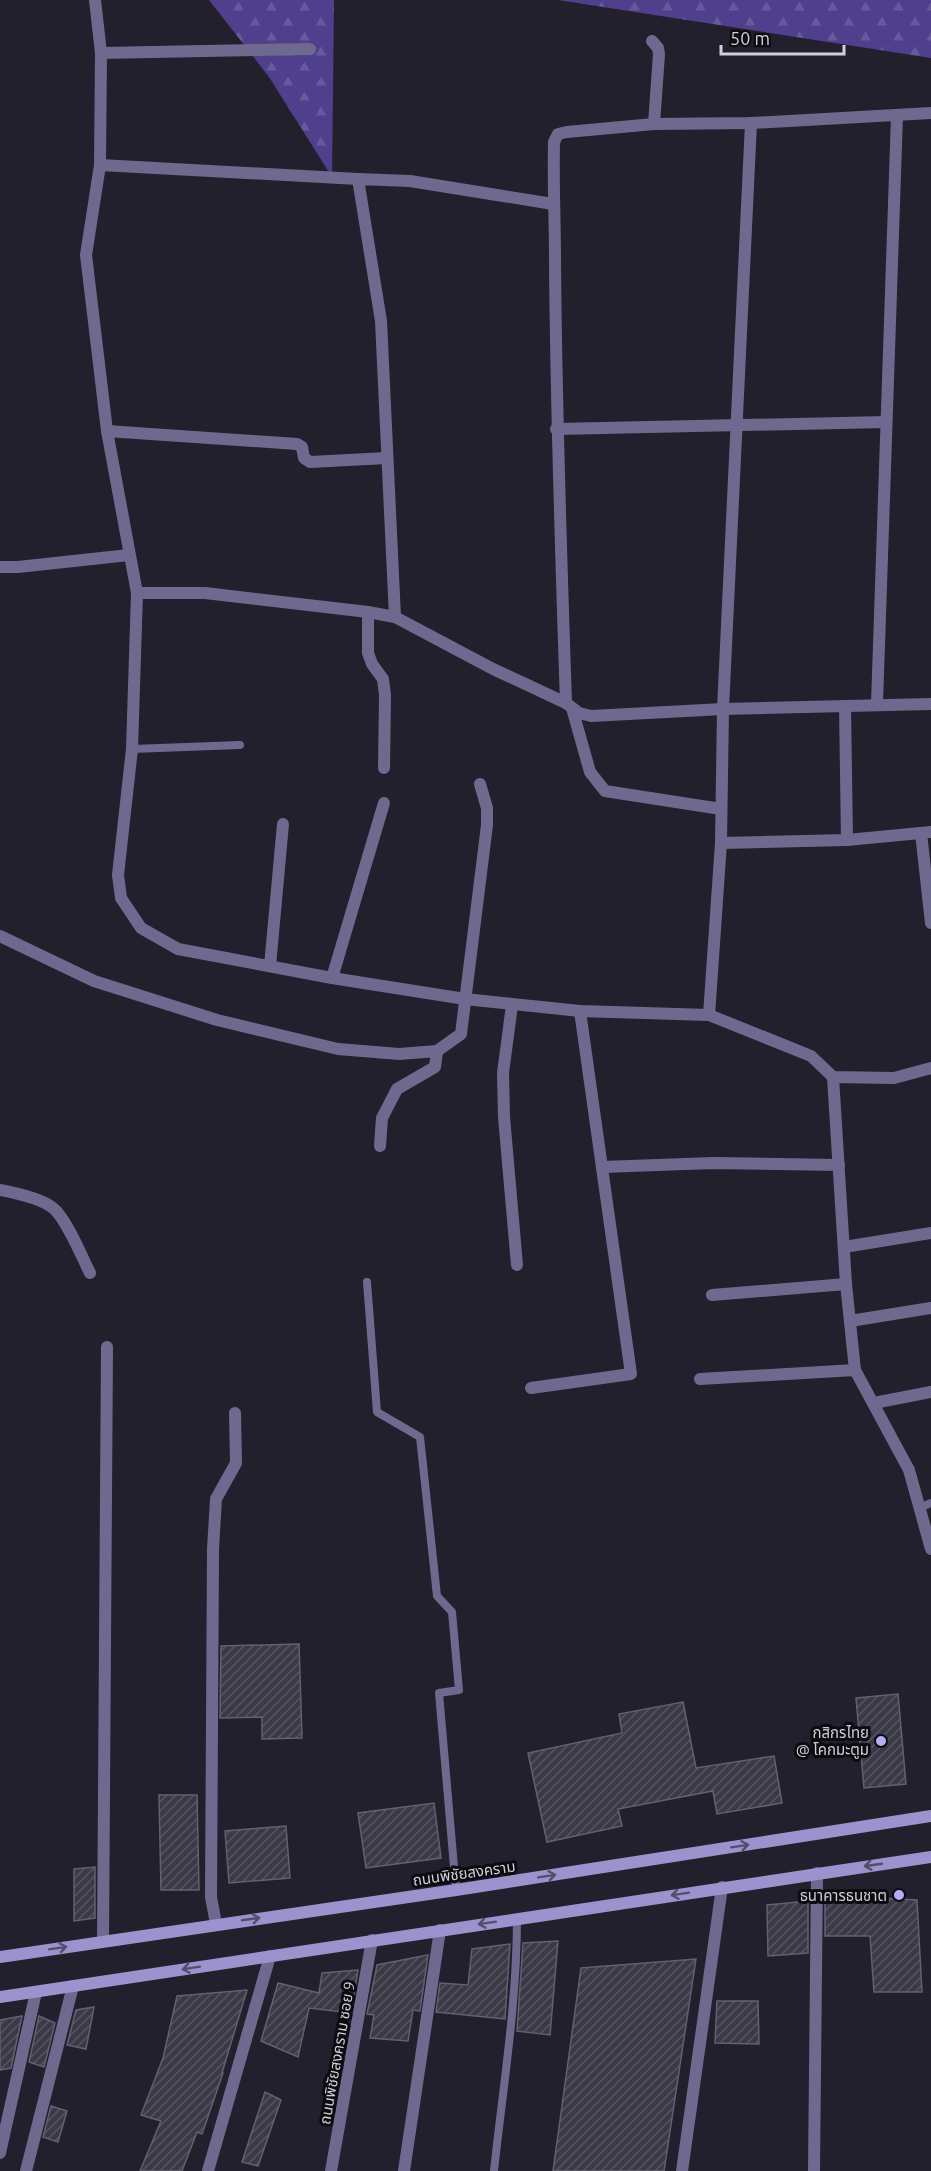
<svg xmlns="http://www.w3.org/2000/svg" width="931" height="2171" font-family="Ubuntu,'Noto Sans Thai',sans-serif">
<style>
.forest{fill:url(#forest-firs)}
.building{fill:url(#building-hatch);stroke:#626170;stroke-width:1.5}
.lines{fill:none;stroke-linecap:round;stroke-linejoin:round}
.lane{stroke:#6e6a8f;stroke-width:8}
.street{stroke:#6e6a8f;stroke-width:12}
.secondary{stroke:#9a93cd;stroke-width:12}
.oneway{stroke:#524f6e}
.poi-dot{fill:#b5acf8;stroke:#0b0b10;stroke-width:2}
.labels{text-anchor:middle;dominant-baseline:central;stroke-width:6;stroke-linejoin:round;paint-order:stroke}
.poi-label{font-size:15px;fill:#d1d0d9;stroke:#0b0b10;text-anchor:end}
.street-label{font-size:15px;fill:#d1d0d9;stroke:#0b0b10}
</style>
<defs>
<pattern id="forest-firs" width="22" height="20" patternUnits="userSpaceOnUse" patternTransform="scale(1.5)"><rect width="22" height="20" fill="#4f3f8d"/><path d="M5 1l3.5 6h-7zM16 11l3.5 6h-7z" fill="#675a9c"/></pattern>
<pattern id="building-hatch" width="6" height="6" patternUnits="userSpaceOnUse" patternTransform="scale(1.5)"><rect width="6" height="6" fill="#3a3946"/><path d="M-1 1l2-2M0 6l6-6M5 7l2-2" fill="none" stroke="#555560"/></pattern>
</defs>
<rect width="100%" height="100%" fill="#21202c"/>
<!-- forest -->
<g class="forest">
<polygon points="209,0 334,0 332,177 269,77"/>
<polygon points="558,0 931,0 931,58"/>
</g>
<!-- building -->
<g class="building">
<polygon points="299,1644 302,1738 262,1739 262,1717 220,1718 221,1646"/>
<polygon points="898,1694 906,1784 864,1788 856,1698"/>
<polygon points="683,1702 696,1768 774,1756 782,1803 717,1814 713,1791 618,1809 622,1826 547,1842 528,1753 622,1733 619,1714"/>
<polygon points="159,1795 197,1795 199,1890 161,1890"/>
<polygon points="434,1803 441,1858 366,1868 358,1813"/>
<polygon points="286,1826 290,1878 229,1883 225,1831"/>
<polygon points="95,1867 95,1918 74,1921 74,1869"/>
<polygon points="825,1895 917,1900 922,1992 874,1992 870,1936 825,1936"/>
<polygon points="808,1901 808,1953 768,1956 767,1905"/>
<polygon points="558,1941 550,2035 517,2031 523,1943"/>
<polygon points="510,1944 505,2019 436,2012 440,1983 468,1985 472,1949"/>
<polygon points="428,1955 420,2011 413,2010 408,2041 370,2038 374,2015 367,2014 377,1965"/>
<polygon points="696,1959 664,2171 553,2171 581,1968"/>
<polygon points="358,1970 351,2013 309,2008 298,2057 261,2041 278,1983 319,1993 322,1973"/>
<polygon points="247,1990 222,2073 223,2073 202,2134 197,2132 182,2171 140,2171 161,2121 141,2115 163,2058 177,1996"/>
<polygon points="717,2001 758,2001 759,2044 715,2043"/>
<polygon points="94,2007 86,2049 67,2045 76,2010"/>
<polygon points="22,2016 11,2068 0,2070 0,2020"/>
<polygon points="39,2016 55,2023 44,2067 29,2062"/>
<polygon points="265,2092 281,2100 258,2166 242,2162"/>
<polygon points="51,2106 67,2111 58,2142 43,2137"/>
</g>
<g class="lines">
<!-- lane -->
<g class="lane">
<polyline points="132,749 240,745"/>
<polyline points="367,1282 377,1412 420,1437 437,1596 452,1612 459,1690 439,1693 456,1890"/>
<polyline points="919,1508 931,1503"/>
<path d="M 494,2171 C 503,2087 517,2003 517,1918"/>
</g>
<!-- street -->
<g class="street">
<polyline points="95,0 101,53 100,165 86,255 107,431 137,593 132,749 118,875 121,898 141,928 178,949 332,978 465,999 580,1011 709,1015 811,1056 833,1077 894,1078 931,1068"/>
<polyline points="652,41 658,48 659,54 654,124"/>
<polyline points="101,53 310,49"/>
<polyline points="100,165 358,179"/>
<polyline points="556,429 886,422"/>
<polyline points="107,431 297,444 302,447 304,458 310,462 387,458"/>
<polyline points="0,567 18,567 129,555"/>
<polyline points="137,593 205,593 368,612 395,617 493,669 566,703 579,713 591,716 723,709 931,704"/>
<polyline points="368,612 368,653 372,664 383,679 385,695 384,768"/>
<polyline points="395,617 381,321 358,179 410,181 553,204"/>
<path d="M 566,703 C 561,556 556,408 555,260 C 555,221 553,181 554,142 L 558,134 L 567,132 L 654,124 L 751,123 L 931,113"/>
<polyline points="877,704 897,115"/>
<polyline points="845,706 847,840 931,832"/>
<polyline points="572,708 590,772 605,791 721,809"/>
<polyline points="921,833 931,923"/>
<polyline points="721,843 847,840"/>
<polyline points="0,936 94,981 217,1020 338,1049 399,1054 437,1051 461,1034 487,825 487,808 480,784"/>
<polyline points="270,966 283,824"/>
<polyline points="332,978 384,803"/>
<polyline points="512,1005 503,1073 504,1117 517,1265"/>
<polyline points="709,1015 721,843 723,709 751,123"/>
<polyline points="833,1077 846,1284 855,1370 909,1470 931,1549"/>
<polyline points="380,1146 382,1118 397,1089 435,1067 437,1051"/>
<polyline points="602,1167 713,1163 839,1165"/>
<path d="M 0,1190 C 16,1193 40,1198 53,1208 C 66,1218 82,1257 90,1273"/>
<polyline points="844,1247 931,1233"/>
<polyline points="712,1295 846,1284"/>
<polyline points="850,1321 931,1308"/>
<polyline points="700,1379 855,1370"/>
<polyline points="531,1388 631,1374 580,1011"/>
<polyline points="874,1403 931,1392"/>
<polyline points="216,1924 211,1897 213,1549 216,1499 236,1463 235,1413"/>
<polyline points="103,1941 107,1347"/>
<polyline points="0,2153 36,1992"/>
<polyline points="26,2171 73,1986"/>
<polyline points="208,2171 270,1956"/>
<polyline points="331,2171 372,1940"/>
<polyline points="404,2171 440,1930"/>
<polyline points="682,2171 722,1887"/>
<polyline points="814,2171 817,1873"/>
</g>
<!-- secondary -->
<g class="secondary">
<polyline points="0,1957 456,1890 931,1816"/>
<polyline points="0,1997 931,1857"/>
</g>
</g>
<!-- one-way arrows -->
<defs><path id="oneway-shaft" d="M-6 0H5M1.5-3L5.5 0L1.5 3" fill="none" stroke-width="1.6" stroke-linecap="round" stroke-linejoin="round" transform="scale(1.5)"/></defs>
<g class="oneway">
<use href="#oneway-shaft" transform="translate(740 1846) rotate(-9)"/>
<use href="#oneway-shaft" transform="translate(873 1865) rotate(172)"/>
<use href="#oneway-shaft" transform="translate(547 1876) rotate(-9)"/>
<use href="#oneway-shaft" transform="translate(680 1894) rotate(171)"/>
<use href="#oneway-shaft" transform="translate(251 1919) rotate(-8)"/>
<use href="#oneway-shaft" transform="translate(487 1923) rotate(171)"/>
<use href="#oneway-shaft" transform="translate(58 1948) rotate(-9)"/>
<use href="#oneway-shaft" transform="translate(191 1968) rotate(171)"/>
</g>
<!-- markers -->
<g class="poi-dot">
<circle cx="881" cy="1741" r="6"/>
<circle cx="899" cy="1895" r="6"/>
</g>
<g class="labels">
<!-- poi labels -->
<g class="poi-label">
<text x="869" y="1732">กสิกรไทย<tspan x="869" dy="17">@ โคกมะตูม</tspan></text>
<text x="887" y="1895">ธนาคารธนชาต</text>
</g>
<!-- street labels -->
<g class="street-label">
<text transform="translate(464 1873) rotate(-8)">ถนนพิชัยสงคราม</text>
<text transform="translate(337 2053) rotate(-80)">ถนนพิชัยสงคราม ซอย 9</text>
</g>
</g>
<!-- scale -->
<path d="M721 45v9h123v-9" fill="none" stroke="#d1d0d9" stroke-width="3"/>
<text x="730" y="45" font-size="18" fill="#d1d0d9" stroke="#0b0b10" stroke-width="4.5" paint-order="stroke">50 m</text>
</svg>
